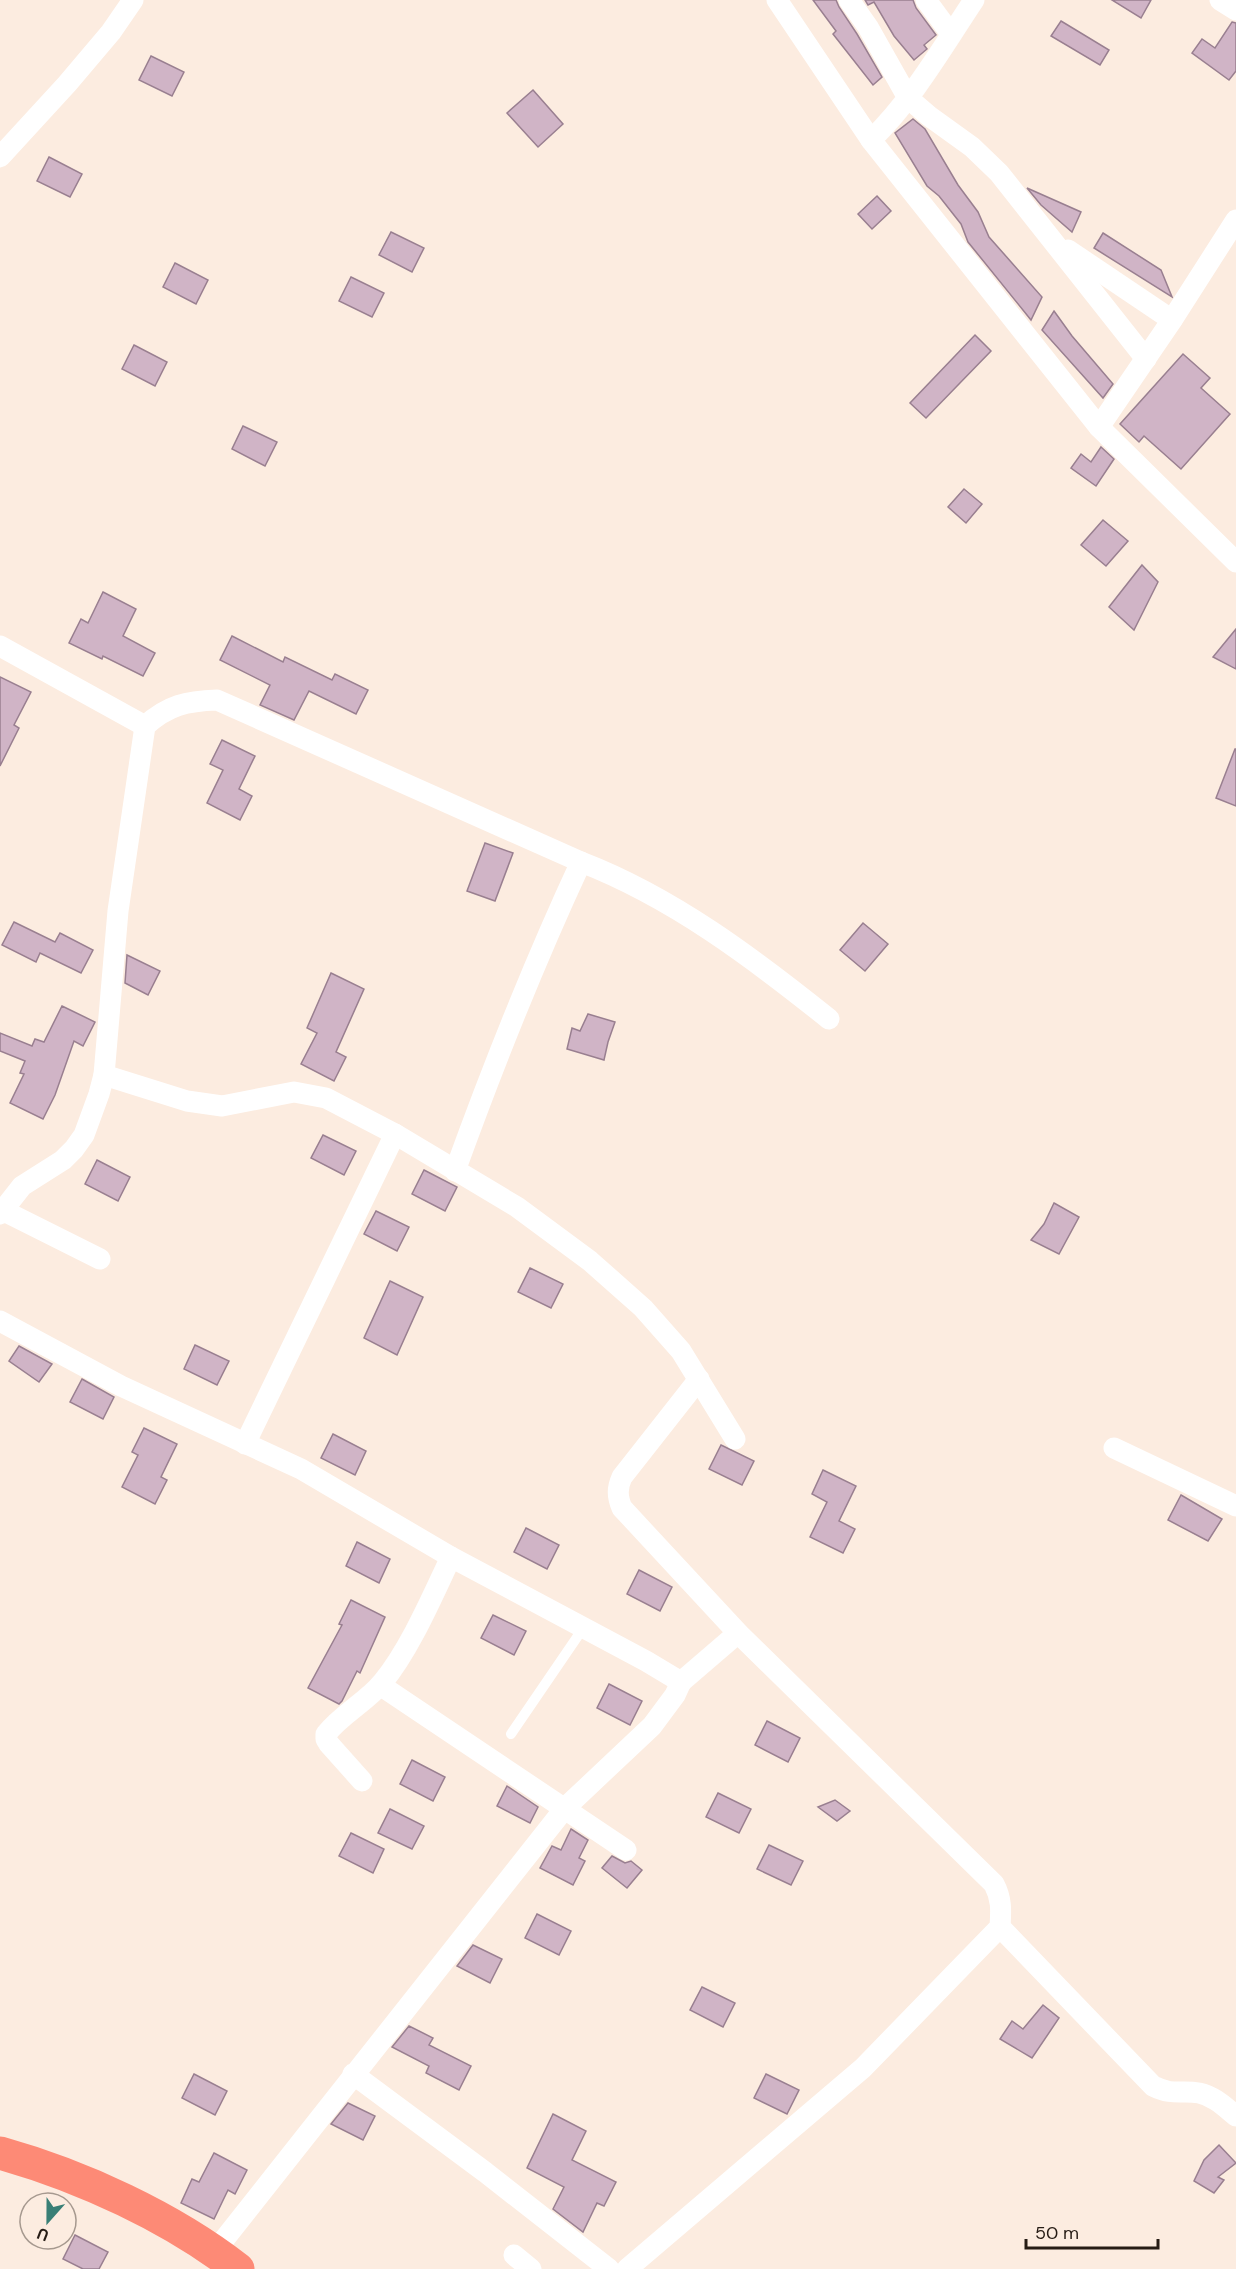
<svg xmlns="http://www.w3.org/2000/svg" width="1236" height="2269" font-family="'DM Sans',sans-serif">
<style>
.building{fill:#d0b4c6;stroke:#997f90;stroke-width:1.5}
.lines{fill:none;stroke-linecap:round;stroke-linejoin:round}
.lane{stroke:#fff;stroke-width:10}
.street{stroke:#fff;stroke-width:21}
.highway{stroke:#fd8a76;stroke-width:33}
</style>
<rect width="100%" height="100%" fill="#fcece0"/>
<!-- building -->
<g class="building">
<polygon points="813,0 836,0 839,7 857,34 882,77 873,85 833,34 836,31"/>
<polygon points="865,0 913,0 916,8 936,35 924,45 927,49 914,60 894,36 874,2 868,5"/>
<polygon points="1112,0 1151,0 1141,18"/>
<polygon points="1061,21 1109,50 1100,65 1051,36"/>
<polygon points="1232,22 1236,23 1236,71 1229,80 1192,53 1202,39 1215,48"/>
<polygon points="151,56 184,72 172,96 139,80"/>
<polygon points="533,90 563,124 538,147 507,113"/>
<polygon points="913,119 925,129 958,185 978,212 989,237 1042,297 1031,320 968,242 961,224 939,196 927,186 895,133"/>
<polygon points="49,157 82,174 70,197 37,181"/>
<polygon points="1027,188 1081,212 1072,232 1041,205"/>
<polygon points="877,196 891,211 872,229 858,214"/>
<polygon points="391,232 424,248 412,272 379,255"/>
<polygon points="1103,233 1161,270 1172,297 1094,248"/>
<polygon points="175,263 208,280 196,304 163,287"/>
<polygon points="351,277 384,293 372,317 339,301"/>
<polygon points="1054,311 1072,336 1113,384 1103,398 1042,330"/>
<polygon points="975,335 991,351 926,418 910,403"/>
<polygon points="134,345 167,362 155,386 122,369"/>
<polygon points="1183,354 1210,378 1201,388 1230,414 1181,469 1144,436 1139,442 1120,424"/>
<polygon points="243,426 277,442 265,466 232,449"/>
<polygon points="1101,447 1114,459 1096,486 1071,468 1081,454 1091,462"/>
<polygon points="964,489 982,504 966,523 948,507"/>
<polygon points="1103,520 1128,541 1106,566 1081,545"/>
<polygon points="1142,565 1158,582 1134,630 1109,607"/>
<polygon points="103,592 136,609 123,636 155,653 143,676 103,656 102,659 69,643 81,619 88,623"/>
<polygon points="1236,629 1236,669 1213,657"/>
<polygon points="232,636 283,662 285,657 332,680 335,674 368,690 356,714 309,691 294,720 260,705 270,685 220,660"/>
<polygon points="0,677 31,692 14,725 19,728 0,766"/>
<polygon points="222,740 255,756 239,789 252,796 240,820 207,803 223,770 210,764"/>
<polygon points="1235,749 1236,749 1236,806 1216,798"/>
<polygon points="485,843 513,853 495,901 467,891"/>
<polygon points="14,922 55,942 60,933 93,950 81,973 40,953 36,962 2,945"/>
<polygon points="863,923 888,944 865,971 840,950"/>
<polygon points="127,955 160,971 148,995 125,983"/>
<polygon points="331,973 364,989 336,1052 346,1057 334,1081 301,1064 317,1033 307,1028"/>
<polygon points="62,1006 95,1022 83,1046 74,1041 55,1095 43,1119 10,1103 24,1074 20,1073 25,1061 0,1051 0,1033 32,1046 35,1039 44,1042"/>
<polygon points="588,1014 615,1022 608,1042 604,1060 567,1049 572,1028 580,1031"/>
<polygon points="323,1135 356,1151 344,1175 311,1158"/>
<polygon points="97,1160 130,1177 118,1201 85,1184"/>
<polygon points="424,1170 457,1187 445,1211 412,1194"/>
<polygon points="1054,1203 1079,1217 1059,1254 1031,1240 1044,1224"/>
<polygon points="376,1211 409,1227 397,1251 364,1234"/>
<polygon points="530,1268 563,1284 551,1308 518,1292"/>
<polygon points="390,1281 423,1297 397,1355 364,1338"/>
<polygon points="195,1345 229,1361 217,1385 184,1369"/>
<polygon points="19,1346 52,1364 39,1382 9,1361"/>
<polygon points="82,1379 114,1397 103,1419 70,1402"/>
<polygon points="144,1428 177,1444 161,1477 167,1480 155,1504 122,1487 138,1455 132,1452"/>
<polygon points="333,1434 366,1451 355,1475 321,1458"/>
<polygon points="721,1445 754,1461 742,1485 709,1469"/>
<polygon points="823,1470 856,1486 839,1521 855,1529 843,1553 810,1537 827,1502 812,1494"/>
<polygon points="1181,1495 1222,1519 1208,1541 1168,1520"/>
<polygon points="526,1528 559,1545 547,1569 514,1552"/>
<polygon points="357,1542 390,1559 379,1583 346,1566"/>
<polygon points="639,1570 672,1587 660,1611 627,1594"/>
<polygon points="351,1600 385,1617 360,1673 357,1671 342,1701 339,1704 308,1688 342,1625 339,1624"/>
<polygon points="493,1615 526,1631 514,1655 481,1638"/>
<polygon points="609,1684 642,1701 630,1725 597,1708"/>
<polygon points="767,1721 800,1738 788,1762 755,1745"/>
<polygon points="412,1760 445,1777 433,1801 400,1784"/>
<polygon points="507,1786 538,1807 530,1823 497,1806"/>
<polygon points="718,1793 751,1809 739,1833 706,1817"/>
<polygon points="835,1800 850,1811 837,1821 818,1807"/>
<polygon points="390,1809 424,1826 412,1849 378,1833"/>
<polygon points="571,1829 588,1840 579,1858 585,1861 573,1885 540,1868 552,1846 561,1850"/>
<polygon points="351,1833 384,1849 373,1873 339,1856"/>
<polygon points="769,1845 803,1861 791,1885 757,1869"/>
<polygon points="612,1856 625,1863 631,1861 642,1870 627,1888 602,1868"/>
<polygon points="537,1914 571,1931 559,1955 525,1938"/>
<polygon points="473,1945 502,1959 490,1983 457,1966"/>
<polygon points="702,1987 735,2003 723,2027 690,2010"/>
<polygon points="1043,2005 1059,2018 1032,2058 1000,2039 1012,2021 1023,2029"/>
<polygon points="409,2026 433,2038 429,2045 471,2066 459,2090 426,2073 429,2066 392,2047"/>
<polygon points="194,2074 227,2091 215,2115 182,2098"/>
<polygon points="766,2074 799,2090 787,2114 754,2098"/>
<polygon points="348,2103 375,2116 363,2140 331,2124"/>
<polygon points="553,2114 586,2131 572,2160 616,2182 604,2206 597,2203 583,2232 553,2209 564,2187 527,2168"/>
<polygon points="1219,2145 1236,2163 1218,2177 1224,2180 1214,2193 1194,2181 1204,2160"/>
<polygon points="214,2153 247,2170 235,2194 228,2190 214,2219 181,2203 192,2179 199,2182"/>
<polygon points="75,2235 108,2252 99,2269 83,2269 63,2259"/>
</g>
<g class="lines">
<!-- lane -->
<polyline class="lane" points="511,1734 584,1627"/>
<!-- street -->
<g class="street">
<polyline points="777,0 871,140 1099,427 1236,562"/>
<polyline points="849,0 868,27 908,98 929,116 972,147 999,173 1146,359"/>
<polyline points="926,0 951,34"/>
<polyline points="1220,0 1236,10"/>
<path d="M 871,140 C 913,99 942,48 974,0"/>
<polyline points="0,157 67,84 111,32 133,0"/>
<polyline points="1068,250 1172,320"/>
<polyline points="1099,427 1172,320 1236,220"/>
<polyline points="0,646 145,726"/>
<polyline points="104,1075 187,1101 222,1106 294,1092 326,1098 395,1134 517,1207 590,1261 643,1308 681,1351 735,1439"/>
<path d="M 455,1171 C 493,1066 534,963 581,862"/>
<polyline points="2,1210 100,1259"/>
<path d="M 0,1214 L 22,1186 L 63,1160 L 74,1149 L 84,1135 L 99,1094 L 104,1075 L 118,911 L 145,726 C 168,705 187,701 217,700 L 581,862 C 672,897 753,958 829,1019"/>
<polyline points="0,1321 121,1386 301,1469 451,1557 646,1661 681,1682 675,1695 652,1726 565,1808 215,2251"/>
<polyline points="245,1444 395,1134"/>
<polyline points="1114,1448 1236,1506"/>
<polyline points="681,1682 738,1633"/>
<polyline points="380,1685 626,1850"/>
<path d="M 362,1781 L 329,1744 L 326,1739 L 326,1734 C 342,1714 366,1702 382,1683 C 410,1649 432,1597 451,1557"/>
<path d="M 1000,1927 L 1153,2086 C 1173,2096 1181,2090 1199,2093 C 1214,2096 1225,2107 1236,2116"/>
<polyline points="353,2074 485,2172 609,2269"/>
<polyline points="514,2255 531,2269"/>
<path d="M 627,2269 L 863,2068 L 1000,1927 C 1001,1911 1002,1899 994,1884 L 738,1633 L 622,1508 C 617,1496 617,1488 622,1477 L 699,1379"/>
</g>
<!-- highway -->
<path class="highway" d="M 0,2153 C 82,2176 171,2217 238,2269"/>
</g>
<!-- north arrow -->
<g transform="translate(48 2221) rotate(201)"><circle r="28" fill="#fcece0" stroke="#a6998f" stroke-width="1.5"/>
<path d="M0-4.5L10 22L0 15L-10 22Z" fill="#397f76"/>
<text y="-9" font-size="16" font-weight="bold" text-anchor="middle" fill="#261c15">U</text>
</g>
<!-- scale -->
<path d="M1026 2239v9h132v-9" fill="none" stroke="#261c15" stroke-width="3"/>
<text x="1035" y="2239" font-size="18" fill="#261c15" stroke="#fcece0" stroke-width="4.5" paint-order="stroke">50 m</text>
</svg>
